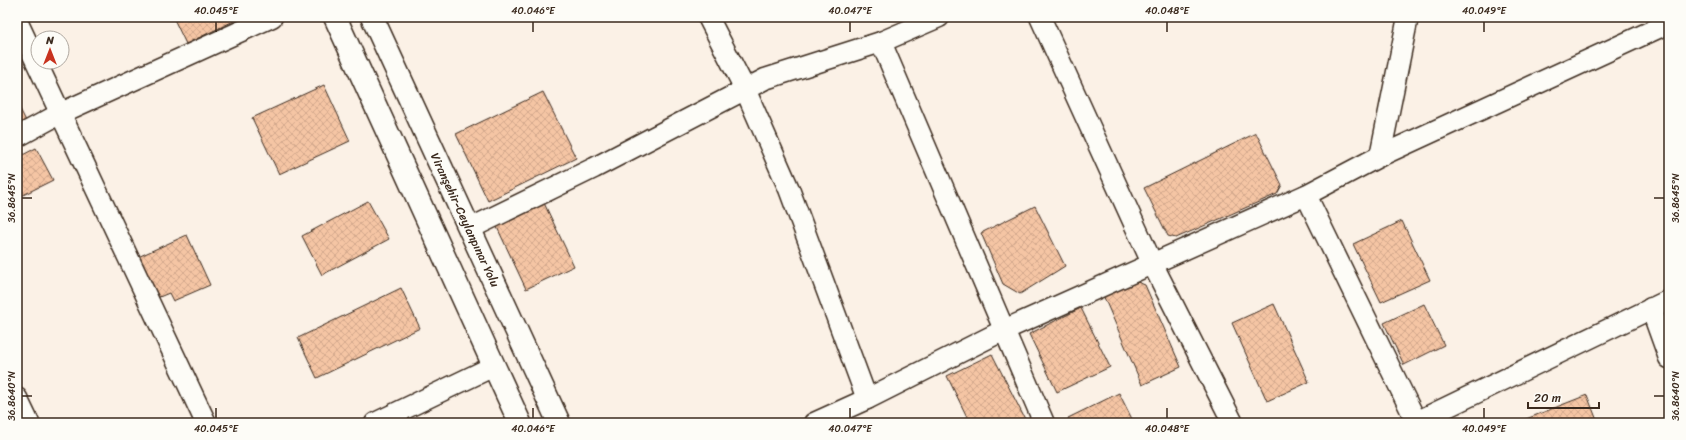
<svg xmlns="http://www.w3.org/2000/svg" width="1686" height="440" font-family="Sriracha,sans-serif">
<style>
.building{fill:url(#building-cross-hatch);stroke:#3b2a1e}
.lines{fill:none;stroke-linecap:round;stroke-linejoin:round}
.street-casing{stroke:#3b2a1e;stroke-width:23}
.primary-casing{stroke:#3b2a1e;stroke-width:25}
.street{stroke:#fdfcf7;stroke-width:20}
.primary{stroke:#fdfcf7;stroke-width:22}
.ticks{fill:none;stroke:#3b2a1e;stroke-width:1.5}
.labels{text-anchor:middle;dominant-baseline:central;stroke-width:3;stroke-linejoin:round;paint-order:stroke}
.street-label{font-size:12px;fill:#3b2a1e;stroke:#fdfcf7}
.neatline{fill:none;stroke:#3b2a1e;stroke-width:1.5}
.ticks-label{font-size:10px;text-anchor:middle;fill:#3b2a1e}
</style>
<defs>
<pattern id="building-cross-hatch" width="8" height="8" patternUnits="userSpaceOnUse"><rect width="8" height="8" fill="#f5c5a4"/><path d="M0 0l8 8M0 8l8-8" fill="none" stroke="#d3a98d"/></pattern>
</defs>
<rect width="100%" height="100%" fill="#fbf1e6"/>
<filter id="ink" filterUnits="userSpaceOnUse"><feTurbulence type="fractalNoise" baseFrequency=".025" numOctaves="2"/><feDisplacementMap in="SourceGraphic" scale="8" xChannelSelector="R" yChannelSelector="G"/><feConvolveMatrix kernelMatrix="1 2 1 2 8 2 1 2 1" color-interpolation-filters="sRGB"/></filter>
<g filter="url(#ink)">
<!-- building -->
<g class="building">
<polygon points="173,17 242,17 186,44"/>
<polygon points="324,85 350,141 279,174 252,118"/>
<polygon points="543,92 576,158 488,201 456,134"/>
<polygon points="17,103 27,123 17,128"/>
<polygon points="1256,133 1282,185 1277,194 1176,238 1168,236 1144,188"/>
<polygon points="36,148 53,180 17,198 17,158"/>
<polygon points="368,201 389,239 322,275 302,236"/>
<polygon points="544,203 574,266 526,289 496,225"/>
<polygon points="1035,206 1065,266 1020,294 1003,284 981,233"/>
<polygon points="1402,221 1430,280 1381,302 1353,244"/>
<polygon points="187,235 210,285 173,301 169,293 157,298 138,257"/>
<polygon points="1135,281 1145,285 1181,367 1142,385 1103,295"/>
<polygon points="401,288 420,328 317,378 298,338"/>
<polygon points="1274,304 1309,382 1267,401 1232,323"/>
<polygon points="1424,304 1444,345 1404,365 1384,323"/>
<polygon points="1081,308 1110,367 1057,392 1029,334"/>
<polygon points="992,354 1027,423 970,423 947,376"/>
<polygon points="1119,393 1134,423 1070,423 1068,418"/>
<polygon points="1587,395 1598,423 1516,423"/>
<polygon points="424,420 425,423 416,423"/>
</g>
<g class="lines">
<!-- street casing -->
<g class="street-casing">
<g id="street">
<polyline points="708,17 745,89 789,189 867,399"/>
<polyline points="1040,17 1152,263 1233,423"/>
<polyline points="17,21 206,423"/>
<polyline points="881,42 1044,423"/>
<polyline points="17,137 61,113 272,17"/>
<polyline points="1380,156 1408,17"/>
<polyline points="1306,195 1417,423"/>
<polyline points="469,229 594,168 765,79 881,42 939,17"/>
<polyline points="1651,308 1669,358"/>
<polyline points="17,398 29,423"/>
<polyline points="375,423 494,366"/>
<polyline points="814,423 867,399 1004,330 1306,195 1380,156 1669,23"/>
<polyline points="1414,423 1669,300"/>
</g>
</g>
<!-- primary casing -->
<g class="primary-casing">
<g id="primary">
<polyline points="335,17 520,423"/>
<polyline points="372,17 559,423"/>
</g>
</g>
<!-- street -->
<use href="#street" class="street"/>
<!-- primary -->
<use href="#primary" class="primary"/>
</g>
</g>
<!-- ticks -->
<path class="ticks" d="M 216,22 L 216,32M 533,22 L 533,32M 850,22 L 850,32M 1167,22 L 1167,32M 1484,22 L 1484,32M 22,198 L 32,198M 1654,198 L 1664,198M 22,396 L 32,396M 1654,396 L 1664,396M 216,408 L 216,418M 533,408 L 533,418M 850,408 L 850,418M 1167,408 L 1167,418M 1484,408 L 1484,418"/>
<g class="labels">
<!-- street labels -->
<g class="street-label">
<text transform="translate(465 220) rotate(65)">Viranşehir-Ceylanpınar Yolu</text>
</g>
</g>
<!-- margin -->
<rect width="1686" height="440" fill="none" stroke="#fdfcf7" stroke-width="44"/>
<!-- north arrow -->
<g transform="translate(50 50)"><circle r="19" fill="#fdfcf7" stroke="#afa8a0"/>
<path d="M0-3L7 15L0 10L-7 15Z" fill="#c8321e"/>
<text y="-6" font-size="11" font-weight="bold" text-anchor="middle" fill="#3b2a1e">N</text>
</g>
<!-- scale -->
<path d="M1528 402v6h71v-6" fill="none" stroke="#3b2a1e" stroke-width="2"/>
<text x="1534" y="402" font-size="12" fill="#3b2a1e" stroke="#fdfcf7" stroke-width="3" paint-order="stroke">20 m</text>
<rect x="22" y="22" width="1642" height="396" class="neatline"/>
<g class="ticks-label">
<text x="216" y="14">40.045°E</text>
<text x="533" y="14">40.046°E</text>
<text x="850" y="14">40.047°E</text>
<text x="1167" y="14">40.048°E</text>
<text x="1484" y="14">40.049°E</text>
<text transform="translate(11 198) rotate(-90)" y="4">36.8645°N</text>
<text transform="translate(1675 198) rotate(-90)" y="4">36.8645°N</text>
<text transform="translate(11 396) rotate(-90)" y="4">36.8640°N</text>
<text transform="translate(1675 396) rotate(-90)" y="4">36.8640°N</text>
<text x="216" y="432">40.045°E</text>
<text x="533" y="432">40.046°E</text>
<text x="850" y="432">40.047°E</text>
<text x="1167" y="432">40.048°E</text>
<text x="1484" y="432">40.049°E</text>
</g>
</svg>
